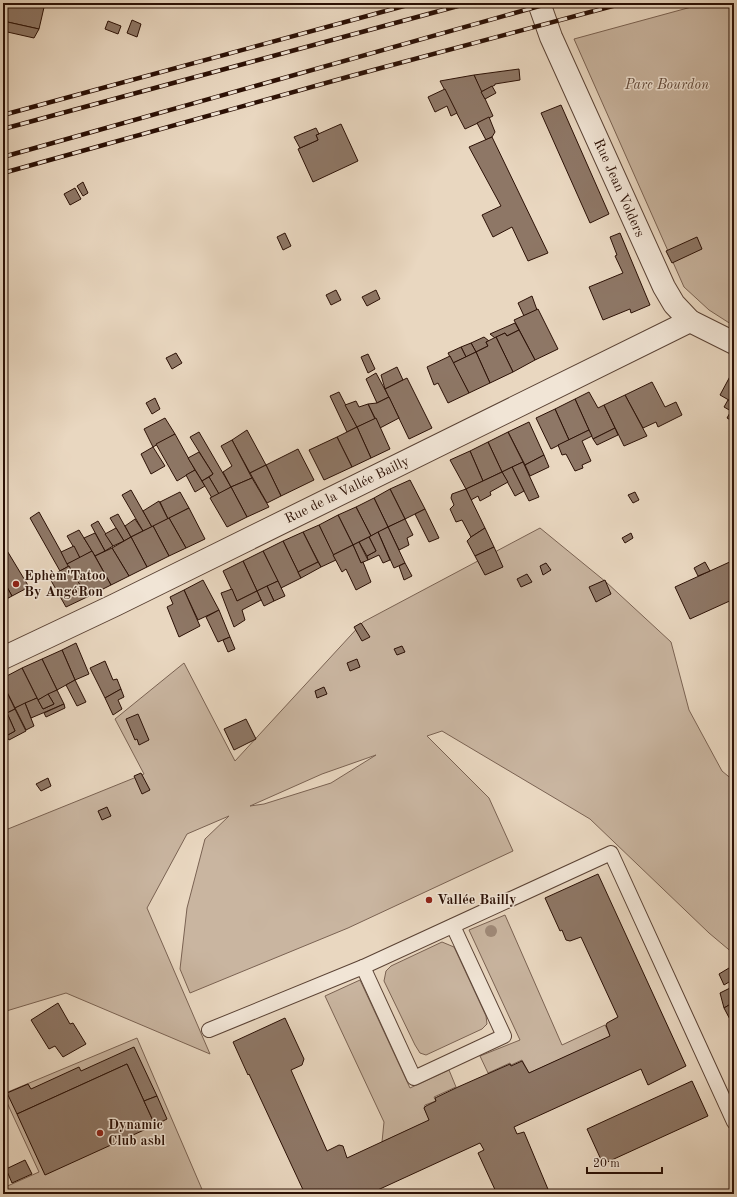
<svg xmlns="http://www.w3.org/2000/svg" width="737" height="1197" font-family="'Old Standard TT',serif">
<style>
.green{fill:#c9b5a0;stroke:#7a6252;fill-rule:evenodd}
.building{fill:#8e7766;stroke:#2b1005}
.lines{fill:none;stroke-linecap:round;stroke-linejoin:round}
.lane-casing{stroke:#5a4234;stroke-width:16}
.street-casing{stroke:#5a4234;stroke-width:24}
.lane{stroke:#f1e5d6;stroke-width:14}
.street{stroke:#f1e5d6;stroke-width:22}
.rail-casing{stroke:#2b1005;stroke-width:4.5}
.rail{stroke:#f1e5d6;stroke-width:3;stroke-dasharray:9;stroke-linecap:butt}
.tree{fill:#9f8977}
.poi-dot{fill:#8f2418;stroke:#f1e5d6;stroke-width:1.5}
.labels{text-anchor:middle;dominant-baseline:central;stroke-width:3;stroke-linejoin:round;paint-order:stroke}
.park-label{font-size:14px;font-style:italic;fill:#624a3b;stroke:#f1e5d6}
.street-label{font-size:14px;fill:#2b1005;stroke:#f1e5d6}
.poi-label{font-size:14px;font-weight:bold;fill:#2b1005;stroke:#f1e5d6;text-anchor:start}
</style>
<rect width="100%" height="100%" fill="#e9d7c0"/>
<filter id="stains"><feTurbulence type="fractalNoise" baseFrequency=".005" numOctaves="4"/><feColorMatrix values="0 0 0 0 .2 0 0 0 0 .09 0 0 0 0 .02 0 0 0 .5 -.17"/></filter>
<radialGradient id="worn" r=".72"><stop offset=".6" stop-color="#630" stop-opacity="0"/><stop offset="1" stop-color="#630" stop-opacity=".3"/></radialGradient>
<!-- green -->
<g class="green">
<polygon points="706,3 734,3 734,326 709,310 684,287 574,39"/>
<path d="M 540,528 L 606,582 L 671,642 L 689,710 L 722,771 L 734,781 L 734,954 L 709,933 L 590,819 L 442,731 L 427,736 L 489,798 L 513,851 L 348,928 L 190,993 L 180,969 L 187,908 L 205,839 L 229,816 L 187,834 L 147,908 L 210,1054 L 66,993 L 3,1012 L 3,831 L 144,774 L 115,719 L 184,663 L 235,761 L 363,622 ZM 376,755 L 331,783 L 264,804 L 250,806 L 322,774 Z"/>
<polygon points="505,915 562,1045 605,1025 611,1037 529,1073 522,1060 511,1065 510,1063 488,1073 480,1056 520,1040 469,930"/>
<polygon points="442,942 454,947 486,1016 487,1024 482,1029 426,1055 420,1053 415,1045 384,981 386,971 391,966"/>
<polygon points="360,980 410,1088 449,1070 456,1087 434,1097 436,1101 425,1105 424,1108 430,1120 382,1142 384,1122 325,996"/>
<polygon points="137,1038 204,1194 3,1194 3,1188 39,1172 3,1094"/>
</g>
<!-- building -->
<g class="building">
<polygon points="3,3 45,3 39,29 3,21"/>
<polygon points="132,20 141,24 137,37 127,33"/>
<polygon points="3,21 39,29 34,38 3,31"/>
<polygon points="108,21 121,26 118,34 105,29"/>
<polygon points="519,69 520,80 495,84 495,85 481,92 474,75"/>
<polygon points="474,75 493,116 465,129 440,81"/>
<polygon points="492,86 496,93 485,99 481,92"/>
<polygon points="445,89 457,113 451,116 447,106 435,112 428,97"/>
<polygon points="561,105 609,214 590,223 541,113"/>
<polygon points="489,117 495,132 492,137 486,140 477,123"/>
<polygon points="341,124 358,161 313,182 298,149 318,140 316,135"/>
<polygon points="316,128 319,134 316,135 318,140 300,148 294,137"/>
<polygon points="492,137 548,253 528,261 512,227 493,237 482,215 501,206 469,147"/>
<polygon points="83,182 88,193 83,196 77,186"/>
<polygon points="75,188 81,199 70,205 64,194"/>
<polygon points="285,233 291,246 283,250 277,237"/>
<polygon points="620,233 650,305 631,313 630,309 603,320 589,287 623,273 615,256 617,255 610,237"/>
<polygon points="697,237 702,249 672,263 666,251"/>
<polygon points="336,290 341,300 331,305 326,295"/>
<polygon points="376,290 380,299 367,306 362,297"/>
<polygon points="532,296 537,310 524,316 518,303"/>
<polygon points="538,309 558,349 535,360 514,320"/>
<polygon points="515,323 519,330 507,336 505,333 495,338 490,334"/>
<polygon points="519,330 535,360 513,372 496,337 505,333 507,336"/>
<polygon points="484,337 489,341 486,342 488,346 476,352 471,343"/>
<polygon points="496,337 513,372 490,383 476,352 488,346 486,342"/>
<polygon points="471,343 476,352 466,357 461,347"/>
<polygon points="461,347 466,357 453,363 448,353"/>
<polygon points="476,352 490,383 469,393 453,363"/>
<polygon points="176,353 182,363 172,369 166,358"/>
<polygon points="368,354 375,369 368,373 361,357"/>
<polygon points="450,356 469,393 448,403 438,383 434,385 427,367"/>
<polygon points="397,367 403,380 385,389 381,375"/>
<polygon points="734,369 734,403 720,395"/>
<polygon points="376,373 389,397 377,403 366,379"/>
<polygon points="407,378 432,428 409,439 385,389"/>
<polygon points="652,382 665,407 676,402 682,415 658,427 656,422 643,428 625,395"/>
<polygon points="339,392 357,427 347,432 330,396"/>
<polygon points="589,392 598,408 604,405 615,428 593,439 575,399"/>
<polygon points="625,395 647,436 624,446 604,405"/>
<polygon points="389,397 399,418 380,428 368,404 377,403"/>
<polygon points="155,398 160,409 152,414 146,403"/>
<polygon points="575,399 589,430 569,440 555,409"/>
<polygon points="728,400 734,403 734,422 727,418 731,411 724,407"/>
<polygon points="356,401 359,407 368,404 375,419 357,427 345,405"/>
<polygon points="555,409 569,440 551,449 536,418"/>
<polygon points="165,418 175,434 153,447 144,429"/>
<polygon points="376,418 390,449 371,458 357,427"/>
<polygon points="529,422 544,455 525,465 508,432"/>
<polygon points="357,427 371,458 352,467 337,437"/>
<polygon points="615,428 618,435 597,445 593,439"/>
<polygon points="247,430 266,465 250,473 232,440"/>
<polygon points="589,430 592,436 582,441 591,461 582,465 583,468 575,471 566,454 562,455 558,445"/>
<polygon points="199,432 231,487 219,494 209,477 213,474 190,437"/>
<polygon points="508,432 523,462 502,472 488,442"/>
<polygon points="175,434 195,470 177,481 156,444"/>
<polygon points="337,437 352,467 324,480 309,450"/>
<polygon points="232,440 252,478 231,487 223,472 232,466 221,446"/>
<polygon points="488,442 502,472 483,481 470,451"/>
<polygon points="153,447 165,466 151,474 141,454"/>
<polygon points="298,449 314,480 281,496 266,465"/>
<polygon points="470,451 483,481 466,489 450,460"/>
<polygon points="199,452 213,474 202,481 188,458"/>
<polygon points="544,455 549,467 530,476 525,465"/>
<polygon points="523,462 539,497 529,501 512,467"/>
<polygon points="266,465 281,496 267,503 250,473"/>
<polygon points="512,467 524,491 515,496 502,472"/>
<polygon points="195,470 205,486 195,492 186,475"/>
<polygon points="502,472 508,482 490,492 491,495 480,501 478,496 471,500 466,489"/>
<polygon points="209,477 219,494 212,498 202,481"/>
<polygon points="252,478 269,507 247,517 231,487"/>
<polygon points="410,480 425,509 405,519 390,489"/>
<polygon points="231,487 247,517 227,527 210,498"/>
<polygon points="390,489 405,519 388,527 374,498"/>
<polygon points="466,489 485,528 471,537 462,520 456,522 450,509 454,505 451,498 452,494"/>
<polygon points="131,490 152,527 143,531 122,495"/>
<polygon points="180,492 189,508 168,519 160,502"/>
<polygon points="635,492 639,500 633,503 628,495"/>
<polygon points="374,498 388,527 371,536 356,507"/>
<polygon points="159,501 168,519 152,527 143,511"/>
<polygon points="356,507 371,536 353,545 338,515"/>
<polygon points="189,508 205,539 186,548 169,518"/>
<polygon points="425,509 439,538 429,542 415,514"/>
<polygon points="39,512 69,566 60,571 30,518"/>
<polygon points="118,514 131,537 124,541 110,518"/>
<polygon points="338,515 353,545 333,555 319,525"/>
<polygon points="169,518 186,548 169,556 153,526"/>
<polygon points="135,519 143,531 131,537 125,526"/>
<polygon points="405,519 413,535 407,538 409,545 399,550 388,527"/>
<polygon points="98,521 113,546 105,551 91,525"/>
<polygon points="319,525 336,560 321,567 303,532"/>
<polygon points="153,526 169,556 147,567 131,537"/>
<polygon points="388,527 405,563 394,568 378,532"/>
<polygon points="116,528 124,541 113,546 105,534"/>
<polygon points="485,528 494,547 475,556 467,541 471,537"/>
<polygon points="79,530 92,551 80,558 67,536"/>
<polygon points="303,532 318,562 298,572 283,541"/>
<polygon points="378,532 390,560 383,563 379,555 368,560 367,556 376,551 369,537"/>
<polygon points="95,533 105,551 95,556 84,538"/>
<polygon points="631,533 633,538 625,543 622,538"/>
<polygon points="131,537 147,567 129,576 112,548"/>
<polygon points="369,537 376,551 367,556 359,542"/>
<polygon points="283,541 301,578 281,588 263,551"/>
<polygon points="359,542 368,560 361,563 353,545"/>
<polygon points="3,544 29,587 12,596 3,580"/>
<polygon points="353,545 361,563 363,562 371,582 356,590 346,569 342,572 333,555"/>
<polygon points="74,546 80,558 67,564 61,552"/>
<polygon points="494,547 503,567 485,575 475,556"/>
<polygon points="112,548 129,576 111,585 95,556"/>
<polygon points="92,551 111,585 87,597 67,564"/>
<polygon points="263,551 278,581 257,591 243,561"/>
<polygon points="734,560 734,599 690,619 675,587"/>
<polygon points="243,561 257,591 237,601 223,571"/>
<polygon points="318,562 321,567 301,578 298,572"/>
<polygon points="705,562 710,571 698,576 694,568"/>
<polygon points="405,563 412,576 404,580 399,566"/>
<polygon points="546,563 551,570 543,575 540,566"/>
<polygon points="69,566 87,597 66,607 49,577"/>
<polygon points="527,574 532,582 521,587 517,579"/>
<polygon points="3,580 12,596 3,601"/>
<polygon points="203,580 219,610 198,620 184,590"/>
<polygon points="605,580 611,594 596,602 589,587"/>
<polygon points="278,581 285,596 274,601 267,586"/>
<polygon points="267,586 274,601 264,606 257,591"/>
<polygon points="232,589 237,601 257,591 261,600 242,610 245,620 234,627 221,593"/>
<polygon points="184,590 200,626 179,637 167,607 173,604 170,597"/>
<polygon points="219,610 230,637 218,642 206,617"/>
<polygon points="361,623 370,637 362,641 354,627"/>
<polygon points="230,637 235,649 228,652 223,640"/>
<polygon points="76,643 89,674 75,680 62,650"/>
<polygon points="402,646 405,652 397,655 394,649"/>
<polygon points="62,650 75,680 57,690 42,659"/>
<polygon points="42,659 57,690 38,700 22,668"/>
<polygon points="357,659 360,667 350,671 347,663"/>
<polygon points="105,661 113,680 117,679 121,689 105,698 90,668"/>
<polygon points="22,668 37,698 15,708 3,684 3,678"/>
<polygon points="75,680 86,702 77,706 66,685"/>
<polygon points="3,684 15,709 3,715"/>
<polygon points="324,687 327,694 317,698 315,691"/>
<polygon points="121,689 124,697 118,700 122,709 113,715 105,698"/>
<polygon points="57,690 64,704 31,718 25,703 37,698 43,709 54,704 48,694"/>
<polygon points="48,694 54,704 43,709 38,700"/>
<polygon points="25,703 34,726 26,730 15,708"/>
<polygon points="64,704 65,708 46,717 44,713"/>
<polygon points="15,709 26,731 9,740 6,736 15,731 7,713"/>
<polygon points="7,713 15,731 6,736 3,728 3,715"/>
<polygon points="138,714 149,740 139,745 137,739 135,740 126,719"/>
<polygon points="246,719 256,739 234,750 224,729"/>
<polygon points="141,773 150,790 142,794 134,776"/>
<polygon points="48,778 51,786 41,791 36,784"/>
<polygon points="107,807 111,816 102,820 98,811"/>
<polygon points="598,874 686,1066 648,1085 641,1069 514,1127 517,1134 524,1132 550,1194 497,1194 478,1153 484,1150 480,1143 369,1194 305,1194 249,1074 248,1075 233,1042 285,1018 304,1059 302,1065 291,1070 327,1151 339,1145 343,1146 347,1158 429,1120 424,1108 426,1106 436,1101 435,1098 458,1087 510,1064 511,1066 522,1061 529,1073 610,1036 606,1025 607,1023 618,1017 581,937 570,941 566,940 562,930 560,931 545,898"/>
<polygon points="734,965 734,979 724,985 719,974"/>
<polygon points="734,986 734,1002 724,1008 720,993"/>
<polygon points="734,1002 734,1027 724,1008"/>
<polygon points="58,1003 70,1024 73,1023 86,1044 63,1057 55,1046 49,1049 31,1020"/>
<polygon points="134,1047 157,1096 144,1101 127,1064 17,1114 7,1093 28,1084 31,1089 79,1067 81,1071"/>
<polygon points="127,1064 155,1125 45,1175 17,1114"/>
<polygon points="692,1081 708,1116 603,1164 587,1129"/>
<polygon points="157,1096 167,1119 155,1125 144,1101"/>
<polygon points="25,1160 32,1174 12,1183 6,1169"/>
</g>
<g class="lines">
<!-- lane casing -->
<g class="lane-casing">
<g id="lane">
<polyline points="363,967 414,1078 504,1036 453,926"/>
<polyline points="209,1030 363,967 611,853 734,1122"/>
</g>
</g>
<!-- street casing -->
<g class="street-casing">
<g id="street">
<polyline points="539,3 551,37 664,287 674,304 690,321 734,343"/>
<polyline points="3,658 115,605 690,321"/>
</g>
</g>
<!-- lane -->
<use href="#lane" class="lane"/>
<!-- street -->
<use href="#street" class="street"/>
<!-- rail casing -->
<g class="rail-casing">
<g id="rail">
<polyline points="3,115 415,3"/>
<polyline points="3,129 469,3"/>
<polyline points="3,157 550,3"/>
<polyline points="3,173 351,76 624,3"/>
</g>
</g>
<!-- rail -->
<use href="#rail" class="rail"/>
</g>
<!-- trees -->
<circle class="tree" cx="491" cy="931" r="6"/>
<!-- markers -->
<g class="poi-dot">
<circle cx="16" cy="584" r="4"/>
<circle cx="429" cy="900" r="4"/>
<circle cx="100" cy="1133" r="4"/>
</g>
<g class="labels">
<!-- park labels -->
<g class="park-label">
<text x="667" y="85">Parc Bourdon</text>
</g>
<!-- street labels -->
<g class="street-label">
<text transform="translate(619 188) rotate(66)">Rue Jean Volders</text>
<text transform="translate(347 490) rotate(-26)">Rue de la Vallée Bailly</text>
</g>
<!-- poi labels -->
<g class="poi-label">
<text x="24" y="576">Ephèm'Tatoo<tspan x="24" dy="16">By AngéRon</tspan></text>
<text x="437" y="900">Vallée Bailly</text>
<text x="108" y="1125">Dynamic<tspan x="108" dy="16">Club asbl</tspan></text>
</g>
</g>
<!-- margin -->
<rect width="737" height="1197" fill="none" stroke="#e9d7c0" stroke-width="16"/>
<rect x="4" y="4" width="729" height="1189" fill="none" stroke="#2b1005" stroke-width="2"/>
<rect x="8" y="8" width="721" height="1181" fill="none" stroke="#2b1005"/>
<!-- scale -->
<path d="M587 1167v6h75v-6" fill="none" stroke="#2b1005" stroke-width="2"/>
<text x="593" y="1167" font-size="12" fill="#2b1005" stroke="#f1e5d6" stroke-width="3" paint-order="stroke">20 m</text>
<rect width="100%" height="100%" filter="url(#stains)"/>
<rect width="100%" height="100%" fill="url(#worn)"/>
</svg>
